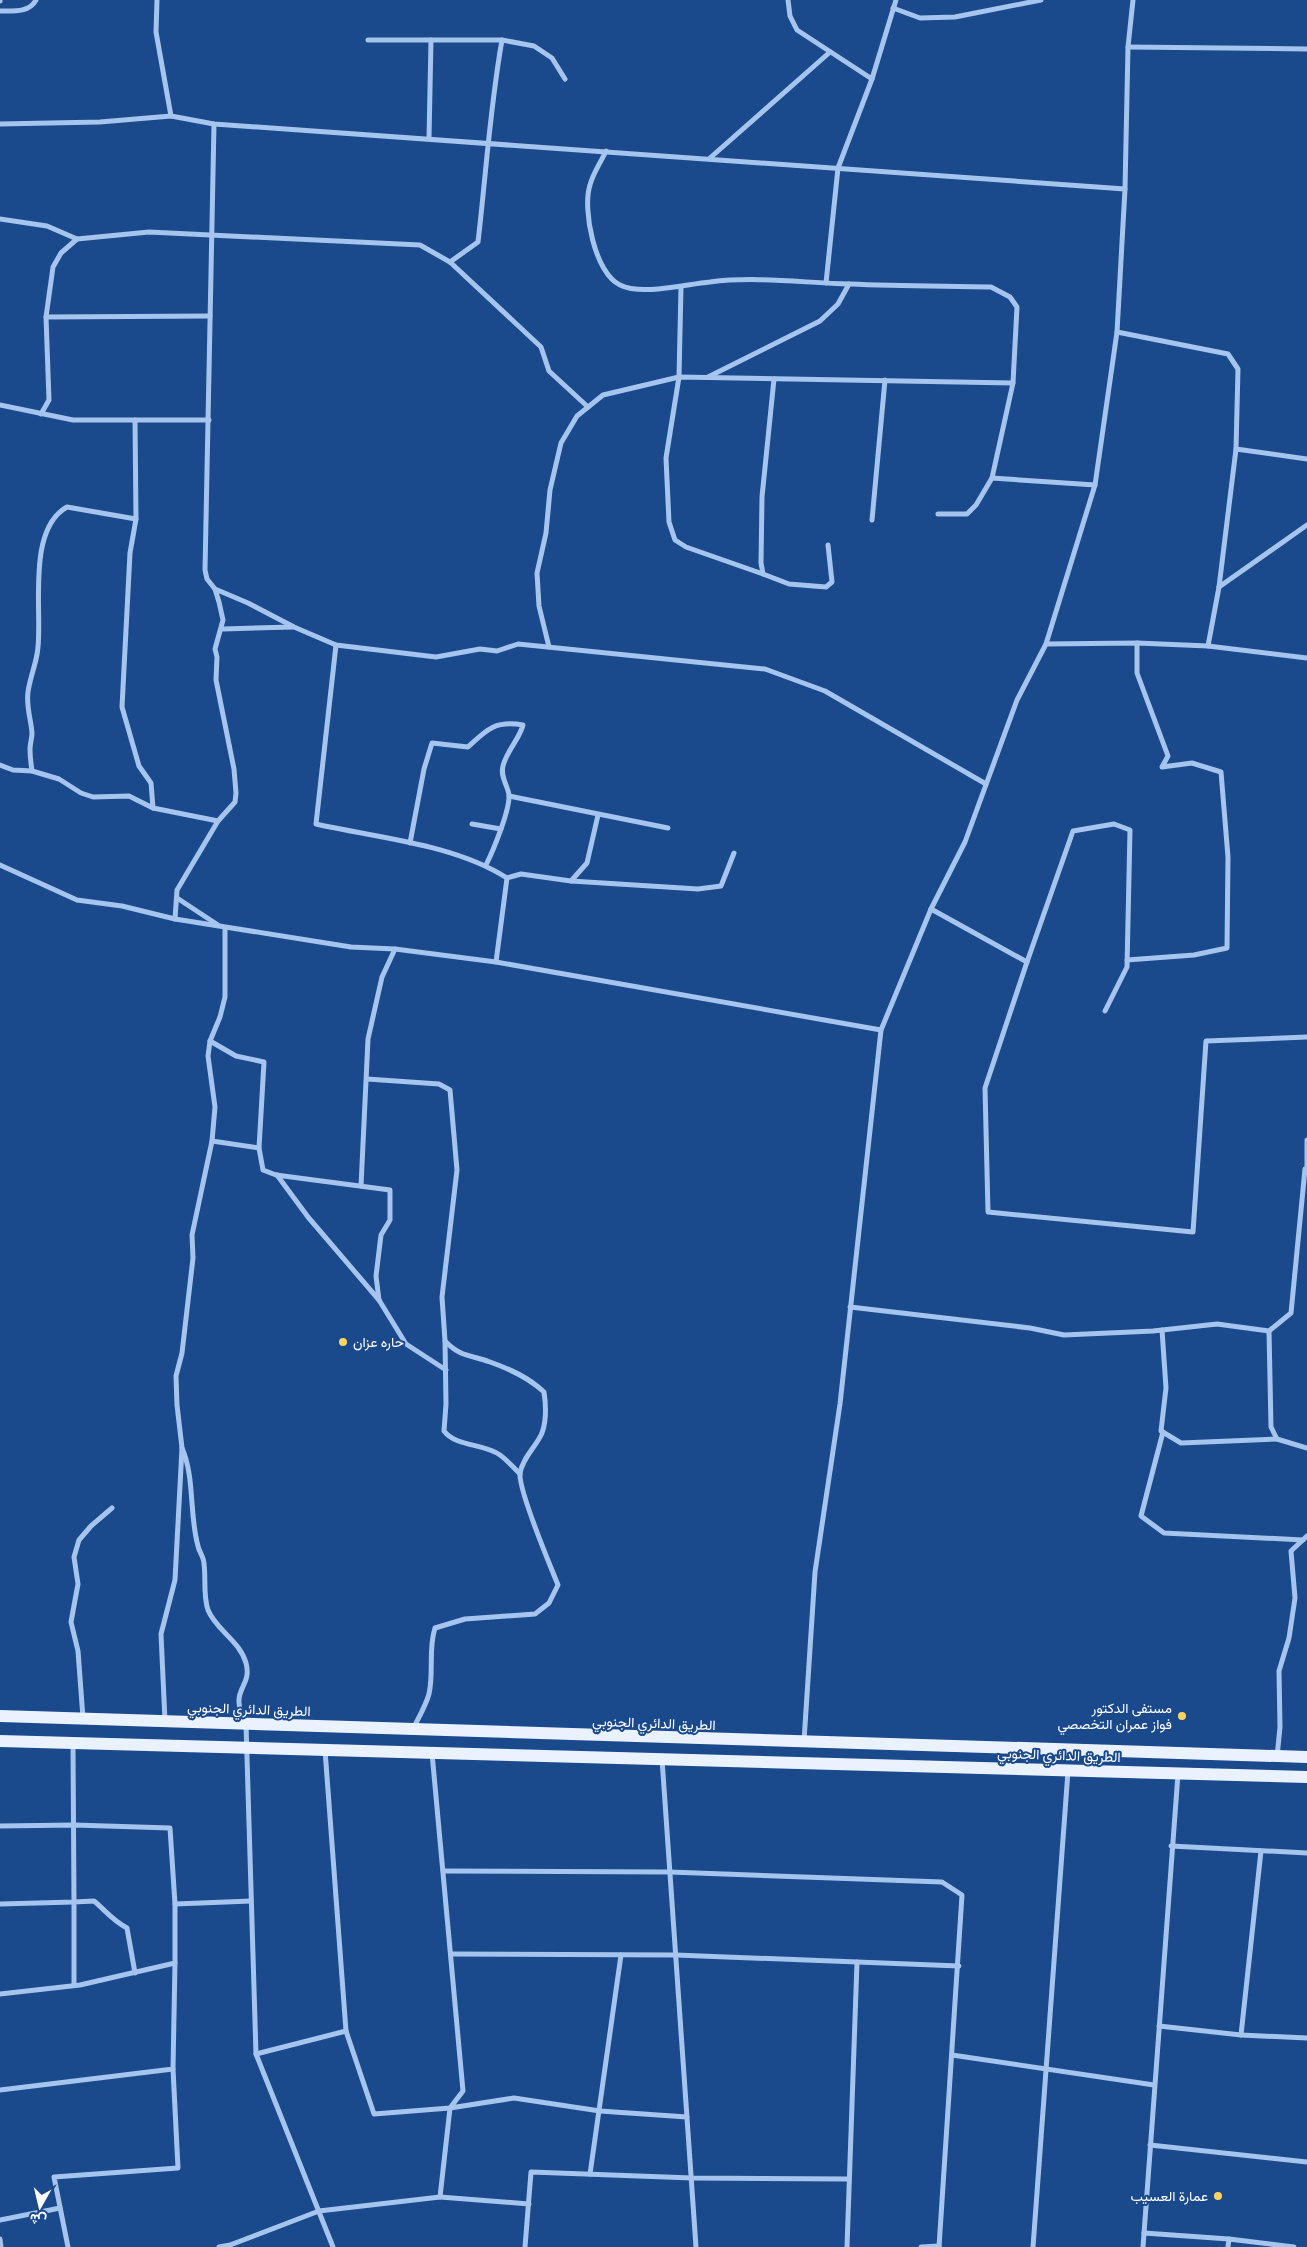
<svg xmlns="http://www.w3.org/2000/svg" width="1307" height="2247" font-family="Ubuntu,Vazirmatn,sans-serif">
<style>
.lines{fill:none;stroke-linecap:round;stroke-linejoin:round}
.minor{stroke:#a5c4ee;stroke-width:5}
.primary{stroke:#ebf2ff;stroke-width:12}
.poi-dot{fill:#ffd561;stroke:#1a498c;stroke-width:2}
.labels{text-anchor:middle;dominant-baseline:central;stroke-width:4;stroke-linejoin:round;paint-order:stroke}
.poi-label{font-size:14px;fill:#fff;stroke:#1a498c;text-anchor:end}
.street-label{font-size:14px;fill:#fff;stroke:#1a498c}
</style>
<rect width="100%" height="100%" fill="#1a498c"/>
<g class="lines">
<!-- minor -->
<g class="minor">
<polyline points="157,0 156,32 171,116 214,124 1125,189"/>
<polyline points="788,0 790,16 797,30 872,79 896,0"/>
<polyline points="0,1 0,0"/>
<polyline points="893,8 920,18 955,17 1041,0"/>
<path d="M 0,11 C 13,11 29,13 36,0"/>
<polyline points="368,40 502,40 534,46 552,58 565,79"/>
<polyline points="1128,47 1307,49"/>
<polyline points="0,124 100,122 171,116"/>
<polyline points="429,138 431,40"/>
<path d="M 606,151 C 601,162 593,173 590,185 C 582,209 595,274 620,285 C 642,296 686,284 710,282 C 757,276 804,283 850,284 C 897,286 944,286 991,287 L 1010,297 L 1017,307 L 1013,383 L 992,478"/>
<polyline points="710,158 830,52"/>
<polyline points="0,219 47,226 77,239 149,232 420,245 450,262 541,347 549,371 588,407"/>
<path d="M 450,262 L 478,242 C 486,174 490,107 502,40"/>
<polyline points="826,283 838,168 872,79"/>
<polyline points="681,287 679,377 666,458 669,522 675,540 686,547 763,574"/>
<polyline points="46,317 210,316"/>
<polyline points="1117,332 1228,354 1238,369 1236,449 1307,459"/>
<polyline points="708,377 820,321 838,304 849,284"/>
<polyline points="774,379 762,497 761,563 763,574 789,584 826,587 832,582 828,545"/>
<polyline points="0,405 73,420 209,420"/>
<polyline points="41,414 49,400 46,317 53,267 61,253 77,239"/>
<polyline points="135,420 136,519 130,553 122,707 139,766 151,783 153,808"/>
<polyline points="938,514 967,514 976,505 992,478 1095,485"/>
<polyline points="872,520 885,380"/>
<polyline points="1219,587 1307,525"/>
<polyline points="215,589 248,603 294,627 336,645 436,657 480,649 497,651 518,644 765,669 825,691 986,784"/>
<polyline points="223,629 293,627"/>
<polyline points="1046,644 1137,643 1208,646 1307,658"/>
<path d="M 336,645 L 316,824 C 378,838 454,844 507,878 L 496,962"/>
<polyline points="1208,646 1219,587 1236,449"/>
<polyline points="549,647 539,606 537,573 546,533 550,490 561,443 577,416 603,395 679,377 1013,383"/>
<polyline points="0,765 13,770 32,771 59,779 81,793 93,797 129,796 153,808 218,821"/>
<path d="M 32,771 C 31,764 30,756 30,749 C 30,744 32,738 32,733 C 31,719 26,707 28,692 C 30,677 37,662 38,647 C 42,609 27,529 67,507 L 136,519"/>
<polyline points="509,796 668,828"/>
<polyline points="472,824 501,829"/>
<path d="M 410,843 L 424,769 L 432,743 L 468,747 C 487,729 496,720 523,725 C 519,740 507,750 503,766 C 500,777 508,786 509,795 C 510,810 493,851 486,865"/>
<polyline points="0,865 77,900 122,906 175,919 351,947 395,949 496,962 881,1030"/>
<polyline points="507,878 521,874 571,881 587,863 598,815"/>
<polyline points="571,881 698,889 721,886 734,853"/>
<polyline points="177,898 218,925"/>
<polyline points="931,909 1027,962 1073,831 1114,824 1130,830 1127,967 1105,1011"/>
<polyline points="175,919 177,890 218,821 235,802 236,793 234,769 216,680 217,657 215,649 223,620 219,602 215,589 207,579 205,570 214,124"/>
<polyline points="1127,960 1194,955 1227,948 1228,857 1221,772 1192,763 1162,767 1168,756 1137,673 1137,643"/>
<polyline points="1027,962 985,1088 988,1212 1193,1232 1206,1041 1307,1037"/>
<polyline points="210,1041 236,1056 264,1062 259,1148 263,1170 276,1175 390,1190 390,1220 381,1235 376,1276 379,1300 406,1344 446,1370"/>
<path d="M 367,1079 L 439,1084 L 450,1090 L 457,1170 L 442,1297 L 445,1341 C 460,1357 471,1355 490,1362 C 510,1369 528,1377 544,1392 C 546,1405 547,1419 542,1433 C 536,1447 523,1457 520,1473 C 518,1490 550,1565 558,1585 L 549,1603 L 535,1614 L 465,1619 L 435,1628 C 428,1649 434,1672 429,1694 C 426,1705 419,1717 414,1727"/>
<polyline points="212,1141 259,1148"/>
<polyline points="1307,1168 1307,1140"/>
<polyline points="277,1175 308,1217 379,1300"/>
<polyline points="361,1186 368,1039 382,977 395,949"/>
<polyline points="850,1307 1030,1328 1064,1335 1153,1331 1217,1324 1269,1331 1291,1313 1305,1169"/>
<polyline points="1162,1330 1166,1388 1161,1431 1181,1443 1277,1439"/>
<polyline points="1269,1331 1271,1427 1277,1439 1307,1448"/>
<path d="M 445,1341 L 446,1404 L 444,1431 C 456,1447 483,1443 500,1455 C 507,1460 514,1468 520,1474"/>
<polyline points="1163,1432 1141,1516 1164,1533 1303,1540"/>
<path d="M 182,1448 C 195,1478 189,1514 198,1546 C 199,1552 204,1557 204,1564 C 206,1578 203,1596 208,1610 C 216,1630 240,1641 246,1663 C 253,1689 227,1688 246,1724 L 256,2054 L 333,2247"/>
<polyline points="83,1718 78,1651 71,1622 78,1584 74,1557 79,1540 91,1526 112,1508"/>
<polyline points="165,1721 161,1634 175,1580 182,1448 177,1405 176,1376 182,1353 193,1258 192,1235 212,1141 215,1107 208,1056 210,1041 220,1017 225,997 225,928"/>
<polyline points="804,1741 815,1572 840,1404 881,1030 931,909 965,842 1017,700 1046,644 1095,485 1117,332 1125,189 1128,47 1133,0"/>
<polyline points="325,1750 346,2031 374,2114 450,2108 514,2098 600,2111 687,2117"/>
<polyline points="432,1753 463,2091 450,2108 440,2197 529,2204"/>
<polyline points="1277,1757 1280,1727 1279,1671 1289,1638 1295,1598 1291,1551 1307,1536"/>
<polyline points="662,1759 696,2247"/>
<polyline points="0,1826 74,1825 170,1828 175,1904 251,1901"/>
<polyline points="1171,1846 1307,1853"/>
<polyline points="443,1871 670,1872 942,1882 962,1895 939,2247"/>
<polyline points="0,1904 74,1902 73,1744"/>
<polyline points="451,1954 676,1955 959,1966"/>
<path d="M 74,1985 L 74,1902 L 94,1901 C 106,1911 112,1920 127,1928 L 135,1973"/>
<polyline points="0,1994 80,1985 175,1963 175,1904"/>
<polyline points="1159,2026 1241,2035 1261,1851"/>
<polyline points="1241,2035 1307,2038"/>
<polyline points="256,2054 346,2031"/>
<polyline points="952,2055 1154,2085"/>
<polyline points="0,2090 173,2069 175,1963"/>
<polyline points="1150,2145 1307,2162"/>
<polyline points="590,2174 621,1955"/>
<polyline points="0,2220 60,2208"/>
<polyline points="1144,2233 1229,2239"/>
<polyline points="0,2239 1,2247"/>
<polyline points="68,2247 54,2177 178,2168 173,2069"/>
<polyline points="219,2247 230,2245 319,2211 440,2197"/>
<polyline points="525,2247 531,2172 692,2178 849,2179"/>
<polyline points="847,2247 857,1962"/>
<polyline points="921,2247 939,2246"/>
<polyline points="1033,2247 1068,1771"/>
<polyline points="1143,2247 1178,1774"/>
<polyline points="1228,2247 1229,2239 1294,2247"/>
</g>
<!-- primary -->
<g class="primary">
<polyline points="0,1716 1307,1757"/>
<polyline points="0,1741 1307,1777"/>
</g>
</g>
<!-- markers -->
<g class="poi-dot">
<circle cx="343" cy="1342" r="5"/>
<circle cx="1182" cy="1716" r="5"/>
<circle cx="1218" cy="2196" r="5"/>
</g>
<g class="labels">
<!-- poi labels -->
<g class="poi-label">
<text x="353" y="1342" text-anchor="start">حاره عزان</text>
<text x="1172" y="1708">مستفى الدكتور<tspan x="1172" dy="16">فواز عمران التخصصي</tspan></text>
<text x="1208" y="2196">عمارة العسيب</text>
</g>
<!-- street labels -->
<g class="street-label">
<text transform="translate(249 1709) rotate(2)">الطريق الدائري الجنوبي</text>
<text transform="translate(654 1723) rotate(2)">الطريق الدائري الجنوبي</text>
<text transform="translate(1059 1755) rotate(2)">الطريق الدائري الجنوبي</text>
</g>
</g>
<!-- north arrow -->
<g transform="translate(40 2207) rotate(188)" stroke="#1a498c" stroke-width="4" paint-order="stroke">
<path d="M0-4L9 19L0 12L-9 19Z" fill="#ffffff"/>
<text y="-8" font-size="14" font-weight="bold" text-anchor="middle" fill="#ffffff">ش</text>
</g>
</svg>
